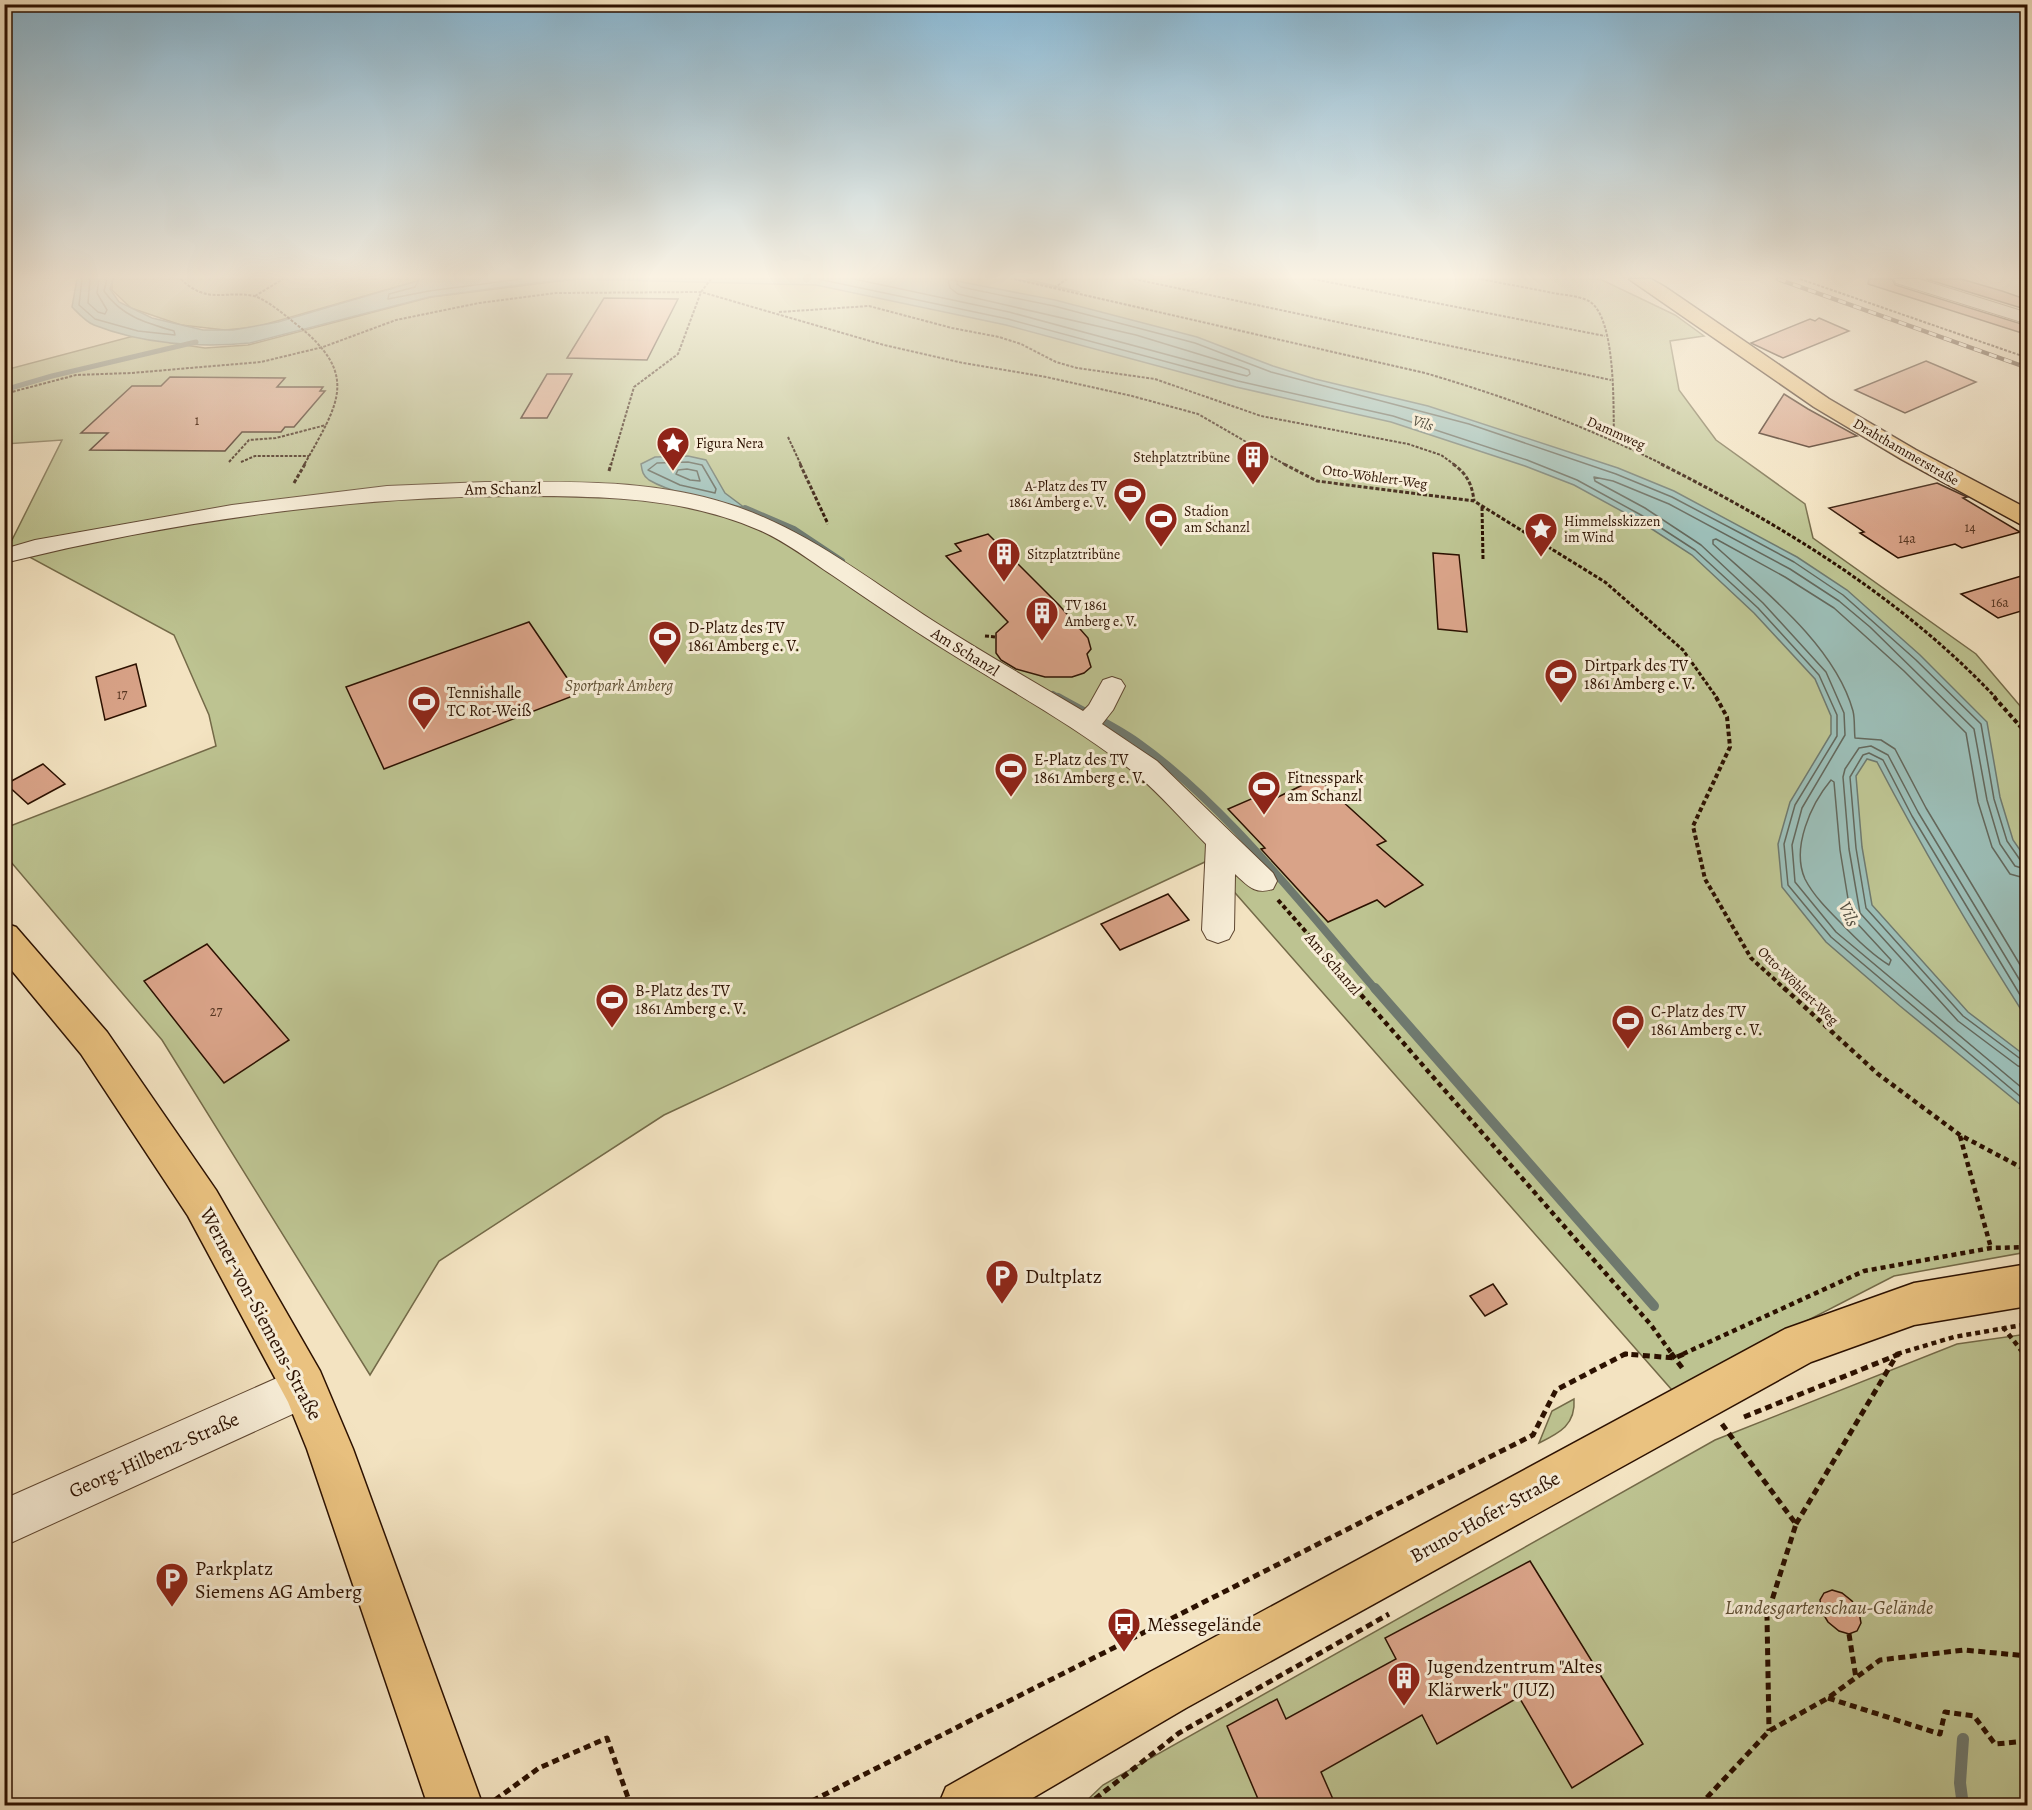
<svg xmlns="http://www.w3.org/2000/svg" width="2032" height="1810" font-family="Alegreya,serif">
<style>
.green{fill:#bdc391;stroke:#746a48;stroke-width:1.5}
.water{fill:#9cbeb7;stroke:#6f796e;stroke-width:1.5}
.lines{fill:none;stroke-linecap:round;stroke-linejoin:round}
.shore{stroke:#64685c;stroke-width:1.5}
.stream-far4{stroke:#6f796e;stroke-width:5}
.stream-far3{stroke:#6f796e;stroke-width:6}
.stream-far2{stroke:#6f796e;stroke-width:8}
.stream-far1{stroke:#6f796e;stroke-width:10}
.stream{stroke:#6f796e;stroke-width:12}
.building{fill:#d9a388;stroke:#2c1100;stroke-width:1.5}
.minor-casing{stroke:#5e4630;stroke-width:2}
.major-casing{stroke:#2c1100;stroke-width:3}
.path-far4{stroke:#2c1100;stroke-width:2;stroke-dasharray:3 1.5;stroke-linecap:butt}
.path-far3{stroke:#2c1100;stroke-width:3;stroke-dasharray:4 2;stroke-linecap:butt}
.path-far2{stroke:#2c1100;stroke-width:4;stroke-dasharray:4.5 3;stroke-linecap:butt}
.path-far1{stroke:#2c1100;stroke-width:4.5;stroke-dasharray:5 4;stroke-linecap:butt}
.path{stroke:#2c1100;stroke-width:5;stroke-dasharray:7 4.5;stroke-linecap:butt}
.minor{fill:#f7edd7;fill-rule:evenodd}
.major{fill:#eac280;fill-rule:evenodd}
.rail-casing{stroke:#2c1100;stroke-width:4.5}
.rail{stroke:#f7edd7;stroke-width:3;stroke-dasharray:8;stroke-linecap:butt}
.labels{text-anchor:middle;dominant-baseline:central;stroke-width:6;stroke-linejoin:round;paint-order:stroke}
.number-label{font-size:14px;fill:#573622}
.far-street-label{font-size:14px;fill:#2c1100;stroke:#f7edd7}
.far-poi-label{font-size:14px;fill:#2c1100;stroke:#f7edd7;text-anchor:start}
.far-water-label{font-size:15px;font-style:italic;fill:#534e40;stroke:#f7edd7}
.street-label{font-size:16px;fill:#2c1100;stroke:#f7edd7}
.poi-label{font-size:16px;fill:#2c1100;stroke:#f7edd7;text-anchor:start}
.park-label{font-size:16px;font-style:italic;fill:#5f4f33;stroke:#f7edd7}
.water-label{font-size:18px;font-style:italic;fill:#534e40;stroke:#f7edd7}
.near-poi-label{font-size:20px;fill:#2c1100;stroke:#f7edd7;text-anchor:start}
.near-street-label{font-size:20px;fill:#2c1100;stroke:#f7edd7}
.near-park-label{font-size:20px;font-style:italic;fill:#5f4f33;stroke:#f7edd7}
</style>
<rect width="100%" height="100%" fill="#f3e3c1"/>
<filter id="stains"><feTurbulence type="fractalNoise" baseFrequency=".00333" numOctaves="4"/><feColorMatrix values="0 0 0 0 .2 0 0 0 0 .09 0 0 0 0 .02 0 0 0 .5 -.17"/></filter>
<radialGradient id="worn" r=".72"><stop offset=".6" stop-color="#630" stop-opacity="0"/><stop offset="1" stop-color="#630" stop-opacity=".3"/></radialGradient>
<!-- green -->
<g class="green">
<polygon points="112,279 424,279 256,327 225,330 181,325 131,308 112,290"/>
<polygon points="575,279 1016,279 1080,292 1026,279 1600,279 1675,315 1704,336 1670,341 1679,390 1716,440 1805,504 1813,538 1976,654 2027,714 2027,1252 1894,1276 1672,1390 1207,861 664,1115 439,1261 370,1375 162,1040 5,855 5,828 216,746 209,715 174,635 9,546 62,440 5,444 5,370 145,333 171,343 205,348 248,345 431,297"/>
<polygon points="2027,1334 2027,1805 1081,1806 1103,1785 1715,1440 1957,1344"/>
<path d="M 1574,1399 C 1576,1425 1559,1433 1539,1443 L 1552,1411 Z"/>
</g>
<!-- water -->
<g class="water">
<path d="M 77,279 L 113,279 L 110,289 L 119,302 L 152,318 L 203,330 L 233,330 L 278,322 L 424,279 L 946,279 L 1055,300 L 1197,337 L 1273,366 L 1315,379 L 1428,406 L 1618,468 L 1674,491 L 1797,557 L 1847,590 L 1920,655 L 1987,722 L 2000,797 L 2013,840 L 2027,860 L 2027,1019 C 1974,936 1923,850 1877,762 L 1867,759 L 1856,776 L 1862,847 L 1872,905 L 1968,1012 L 2027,1057 L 2027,1110 L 1900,1006 L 1826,942 L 1782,887 L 1778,844 L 1790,802 L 1831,734 L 1831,716 L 1815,679 L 1754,613 L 1692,555 L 1638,520 L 1574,485 L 1525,466 L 1391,422 L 1236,387 L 1006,325 L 816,285 L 579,279 L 534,283 L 429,297 L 250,343 C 199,348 142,344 94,325 C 86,322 78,313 72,307 Z"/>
<path d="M 688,456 L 706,460 L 725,493 L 745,508 C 716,501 675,495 649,480 C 643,476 642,471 641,464 L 655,457 Z"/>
</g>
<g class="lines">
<!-- shore -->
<g class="shore">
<path d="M 82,279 L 79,305 L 95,319 L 138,331 L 175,335 L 174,331 C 146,323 121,316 104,291 L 107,279"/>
<polyline points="90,279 88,303 98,312 105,314 107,310 97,293 99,279"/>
<polyline points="419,279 415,287 389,294 388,299 429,291 521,279"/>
<polyline points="818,279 1008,319 1238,381 1393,416 1527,460 1577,480 1641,515 1695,550 1758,608 1819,675 1837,715 1837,736 1795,805 1784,844 1788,885 1831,937 2028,1103"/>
<polyline points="854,279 1009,312 1239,374 1247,376 1250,374 1249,370 1241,367 1136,335 958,294 950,288 948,279"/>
<polyline points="956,279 957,284 961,287 1054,306 1195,343 1271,372 1469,424 1616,474 1672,497 1744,535 1794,562 1843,595 1916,660 1981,724 1994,799 2007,841 2021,861 2028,863"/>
<polygon points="688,462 702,465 716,489 715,493 680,485 648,470 657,463"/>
<polygon points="687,469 697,471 700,481 690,480 676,474 678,470"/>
<path d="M 1831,780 L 1834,782 L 1840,850 L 1850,911 L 1854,920 L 1891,960 L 1889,965 C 1871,954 1855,938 1840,922 C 1828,910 1813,895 1805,879 C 1791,848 1811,804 1831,780 Z"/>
<polyline points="2028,870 2015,866 2000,844 1987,800 1974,729 1870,627 1839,601 1790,569 1669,504 1613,481 1594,477 1595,481 1645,508 1701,545 1763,603 1826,672 1844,713 1845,735 1802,808 1792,845 1795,882 1836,932 2028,1093"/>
<path d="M 2028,879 L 2010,874 L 1992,847 L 1978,802 L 1966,733 L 1904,671 L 1834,608 L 1785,577 L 1716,539 L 1713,540 L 1713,544 C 1761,588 1835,645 1853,711 C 1855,719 1854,729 1855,738 L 1881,740 L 1895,749 L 1926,808 L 2028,978"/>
<polyline points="2028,994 1918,812 1888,755 1871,746 1859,748 1845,769 1843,777 1849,849 1860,913 1958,1021 2018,1066 2028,1069"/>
<polyline points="2028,1008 1912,816 1883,760 1869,753 1863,755 1850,777 1856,848 1866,908 1963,1016 2022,1060 2028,1061"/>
</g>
<!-- stream-far4 -->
<polyline class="stream-far4" points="4,390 52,376 196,342"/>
<!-- stream-far3 -->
<g class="stream-far3">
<polyline points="745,508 794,529 842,561"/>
<polyline points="1053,694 1060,698"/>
</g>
<!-- stream-far2 -->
<path class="stream-far2" d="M 1058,697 C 1084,712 1113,725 1137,742 C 1226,805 1304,908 1376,990"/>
<!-- stream-far1 -->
<polyline class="stream-far1" points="1375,988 1654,1306"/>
<!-- stream -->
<polyline class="stream" points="1963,1739 1960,1783 1963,1806"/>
</g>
<!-- building -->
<g class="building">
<polygon points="1869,279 1892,279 1895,285 2028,326 2028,335 1868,284"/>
<polygon points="1926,279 1961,279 2002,291 2028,300 2028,310"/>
<polygon points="604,298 678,299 647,360 567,358"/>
<polygon points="1819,318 1849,331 1783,358 1751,343 1810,319 1815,321"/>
<polygon points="1926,361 1976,382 1905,413 1855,390"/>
<polygon points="547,374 572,374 547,418 521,418"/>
<polygon points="170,377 285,378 277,387 323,387 320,391 325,391 294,427 285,427 281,432 242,432 225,451 90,450 108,433 81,433 132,386 161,386"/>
<polygon points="1784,394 1808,409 1857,436 1809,447 1759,433"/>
<polygon points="1937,483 1967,497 1963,498 2020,532 1962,548 1955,544 1898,558 1860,533 1864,532 1829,508"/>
<polygon points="988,534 1059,605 1088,638 1091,649 1087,654 1091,667 1084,673 1072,677 1045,677 1016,669 1001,660 996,653 996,633 1008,622 946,556 961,551 955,544"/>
<polygon points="1433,553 1459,555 1467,632 1438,629"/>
<polygon points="2028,574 2028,609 1998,618 1961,594"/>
<polygon points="529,622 578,694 384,769 346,687"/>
<polygon points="136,664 146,706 105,720 96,677"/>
<polygon points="43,764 65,784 28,804 6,784"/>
<polygon points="1317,778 1386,841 1377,845 1423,885 1385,907 1377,900 1328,922 1261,849 1265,848 1228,809 1272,790 1278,797"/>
<polygon points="1168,894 1189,920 1120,950 1101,924"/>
<polygon points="207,944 289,1040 224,1083 144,981"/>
<polygon points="1493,1284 1507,1304 1485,1316 1470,1296"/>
<polygon points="1530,1561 1643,1744 1572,1788 1519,1697 1437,1744 1422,1715 1321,1772 1336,1806 1261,1806 1227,1726 1277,1699 1286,1719 1396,1659 1385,1638"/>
<polygon points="1832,1590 1842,1593 1852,1601 1859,1612 1861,1623 1857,1631 1849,1634 1839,1631 1828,1622 1822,1612 1820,1600 1824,1593"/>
</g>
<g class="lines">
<!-- minor casing -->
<g class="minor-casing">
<g id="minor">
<polygon points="1894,279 1919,279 2028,313 2028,324 1896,283"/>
<path d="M 485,482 C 562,482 640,479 715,500 C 799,523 863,576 935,622 C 984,653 1034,682 1083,711 L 1089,705 L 1103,680 L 1112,677 L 1121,680 L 1125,686 L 1113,710 L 1102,724 L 1157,761 L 1273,873 L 1277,881 L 1273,889 C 1255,895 1248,886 1235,874 L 1234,930 L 1229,939 L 1218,943 L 1207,939 L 1202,930 L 1206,844 C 1183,821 1161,795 1136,774 C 1076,726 1007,689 942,648 C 905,625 869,600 832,575 C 809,560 785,541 759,530 C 683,497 602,496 520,496 C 350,496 170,522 4,563 L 4,549 L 35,540 L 232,505 L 387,486 Z"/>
<polygon points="304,1366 319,1372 325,1387 319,1402 4,1546 4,1499"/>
</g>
</g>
<!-- major casing -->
<g class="major-casing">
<g id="major">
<polygon points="1629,279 1651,279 1665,287 1829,399 1916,450 2028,509 2028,526 2020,524 1901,459 1814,407"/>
<polygon points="4,923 16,927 107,1032 216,1190 320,1371 353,1449 483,1806 428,1806 307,1449 288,1402 188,1216 81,1054 4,961"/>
<polygon points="2028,1264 2028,1306 1914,1325 1811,1362 1186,1708 1019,1806 938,1806 946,1787 1150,1672 1785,1329 1914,1283"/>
</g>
</g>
<!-- path-far4 -->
<g class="path-far4">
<path d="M 181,279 C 207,305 226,290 254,296 C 266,299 286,316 296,324 C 361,375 338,404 304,465"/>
<path d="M 1014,279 L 1425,373 C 1507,397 1588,427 1664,465"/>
<polyline points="1134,279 1611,380"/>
<polyline points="1313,279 1605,336"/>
<path d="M 1481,279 C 1505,284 1529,288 1553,293 C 1564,295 1579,296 1589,301 C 1617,318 1613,411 1614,442"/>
<polyline points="1800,279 2028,358"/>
<polyline points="1054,288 1067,279"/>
<polyline points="255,296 283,279"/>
<polyline points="779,312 869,306 952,328 999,337 1021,344 1056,362 1077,368 1155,379 1261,416 1408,444 1441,455 1455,465"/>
<polyline points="4,394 76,375 131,373 261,362 323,347 396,320 479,303 556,293 701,292 884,345 963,363 1046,377 1132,396 1198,414 1286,465"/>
<polyline points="788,437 801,465"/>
<polyline points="229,462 249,440 276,438 326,425"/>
<polyline points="241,462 255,456 309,456"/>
<polyline points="611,465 634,387 678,354 701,292 711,279"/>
</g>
<!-- path-far3 -->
<g class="path-far3">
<polyline points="800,464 828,524"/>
<polyline points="1284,464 1317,481 1474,501 1605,582 1683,650 1717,698"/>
<path d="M 1453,464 C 1467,474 1472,484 1474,501"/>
<path d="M 1661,464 C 1782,525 1902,598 1996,698"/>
<polyline points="609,471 611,464"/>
<polyline points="294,483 305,464"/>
<polyline points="1482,507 1483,559"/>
<polyline points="985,636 996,637"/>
</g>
<!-- path-far2 -->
<g class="path-far2">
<polyline points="1716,697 1727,717 1730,747 1693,826 1705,879 1751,958 1786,990"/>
<polyline points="1994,697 2028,735"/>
<polyline points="1278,900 1357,990"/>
</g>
<!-- path-far1 -->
<g class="path-far1">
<polyline points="1355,988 1651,1325 1672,1354"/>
<polyline points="1784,988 1878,1074 1960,1135 2028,1171"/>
<polyline points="1960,1136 1991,1248"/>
<polyline points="2003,1327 2024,1354"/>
<polyline points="1625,1354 1628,1354"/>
<polyline points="1683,1354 1864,1271 1991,1248 2028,1247"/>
<polyline points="1897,1354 1954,1337 2028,1324"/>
</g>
<!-- path -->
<g class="path">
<polyline points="1671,1353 1683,1369"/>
<polyline points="2022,1353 2028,1360"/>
<polyline points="1744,1417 1902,1353"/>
<polyline points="1722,1424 1796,1524 1767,1616 1769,1731"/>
<polyline points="1796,1524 1898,1353"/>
<polyline points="1849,1634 1856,1678"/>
<polyline points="1828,1698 1940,1734 1945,1712 1974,1716 1995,1744 2028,1741"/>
<polyline points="495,1800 539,1768 607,1738 631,1806"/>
<polyline points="802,1806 1533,1435 1556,1390 1625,1354 1675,1358 1686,1353"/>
<polyline points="1086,1806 1179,1733 1389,1614"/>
<polyline points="1699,1806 1769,1731 1828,1698 1880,1660 1964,1650 2028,1656"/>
</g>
<!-- minor -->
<use href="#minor" class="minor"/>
<!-- major -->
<use href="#major" class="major"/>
<!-- rail casing -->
<g class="rail-casing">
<polyline id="rail" points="1778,279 2028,368"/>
</g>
<!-- rail -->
<use href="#rail" class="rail"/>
</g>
<!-- sky -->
<linearGradient id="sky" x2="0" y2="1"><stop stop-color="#89b8d4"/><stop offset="0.52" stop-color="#faf2e3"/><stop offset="1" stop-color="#faf2e3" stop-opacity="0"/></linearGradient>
<rect width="2032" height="532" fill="url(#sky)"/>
<!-- icons -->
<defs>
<g id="sight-pin" transform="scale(1.725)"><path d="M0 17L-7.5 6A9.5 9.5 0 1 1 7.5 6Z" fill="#8f2418" stroke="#f7edd7"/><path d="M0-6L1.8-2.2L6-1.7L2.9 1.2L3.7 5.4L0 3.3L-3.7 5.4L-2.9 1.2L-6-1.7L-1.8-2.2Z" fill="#fff"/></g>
<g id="building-pin" transform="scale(1.725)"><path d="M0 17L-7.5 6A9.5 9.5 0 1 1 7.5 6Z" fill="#8f2418" stroke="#f7edd7"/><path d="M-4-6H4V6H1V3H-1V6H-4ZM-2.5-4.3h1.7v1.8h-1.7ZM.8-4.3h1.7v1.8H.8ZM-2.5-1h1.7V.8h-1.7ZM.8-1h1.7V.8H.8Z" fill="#fff"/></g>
<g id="stadium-pin" transform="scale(1.725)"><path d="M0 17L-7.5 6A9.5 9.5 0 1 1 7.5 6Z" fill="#8f2418" stroke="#f7edd7"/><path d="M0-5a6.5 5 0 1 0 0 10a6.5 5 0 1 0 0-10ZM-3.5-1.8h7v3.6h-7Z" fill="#fff"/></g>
<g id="parking-pin" transform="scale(1.725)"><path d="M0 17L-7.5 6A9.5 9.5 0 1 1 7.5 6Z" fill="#8f2418" stroke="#f7edd7"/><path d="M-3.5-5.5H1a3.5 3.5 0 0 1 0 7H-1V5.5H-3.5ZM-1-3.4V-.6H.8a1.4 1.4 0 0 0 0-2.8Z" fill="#fff"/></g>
<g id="bus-pin" transform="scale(1.725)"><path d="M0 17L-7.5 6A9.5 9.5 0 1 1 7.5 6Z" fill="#8f2418" stroke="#f7edd7"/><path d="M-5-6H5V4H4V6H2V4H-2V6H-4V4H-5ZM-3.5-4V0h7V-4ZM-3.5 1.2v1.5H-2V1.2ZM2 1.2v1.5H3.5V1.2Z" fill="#fff"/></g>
</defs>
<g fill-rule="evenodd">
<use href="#sight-pin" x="673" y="443"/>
<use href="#building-pin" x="1253" y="457"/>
<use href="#stadium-pin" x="1130" y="494"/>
<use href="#stadium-pin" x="1161" y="519"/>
<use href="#sight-pin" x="1541" y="529"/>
<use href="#building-pin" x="1004" y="554"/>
<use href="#building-pin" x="1042" y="613"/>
<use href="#stadium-pin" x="665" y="637"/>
<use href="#stadium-pin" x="1561" y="675"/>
<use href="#stadium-pin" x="424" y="702"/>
<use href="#stadium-pin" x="1011" y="769"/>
<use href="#stadium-pin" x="1264" y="787"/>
<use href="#stadium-pin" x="612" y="1000"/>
<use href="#stadium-pin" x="1628" y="1021"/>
<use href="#parking-pin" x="1002" y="1276"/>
<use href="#parking-pin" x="172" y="1579"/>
<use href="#bus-pin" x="1124" y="1624"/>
<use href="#building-pin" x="1404" y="1678"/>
</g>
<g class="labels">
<!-- number labels -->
<g class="number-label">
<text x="197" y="420">1</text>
<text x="1970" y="527">14</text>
<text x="1907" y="538">14a</text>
<text x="2000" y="602">16a</text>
<text x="122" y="694">17</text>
<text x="216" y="1011">27</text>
</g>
<!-- far-street labels -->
<g class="far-street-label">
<text transform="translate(1616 433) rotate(24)">Dammweg</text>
<text transform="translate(1906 452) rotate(30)">Drahthammerstraße</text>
<text transform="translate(1375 477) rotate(8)">Otto-Wöhlert-Weg</text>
<text transform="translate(1798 986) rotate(44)">Otto-Wöhlert-Weg</text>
</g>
<!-- far-poi labels -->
<g class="far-poi-label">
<text x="696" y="443">Figura Nera</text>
<text x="1230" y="457" text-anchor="end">Stehplatztribüne</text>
<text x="1107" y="486" text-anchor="end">A-Platz des TV<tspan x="1107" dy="16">1861 Amberg e. V.</tspan></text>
<text x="1184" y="511">Stadion<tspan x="1184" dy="16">am Schanzl</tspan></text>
<text x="1564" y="521">Himmelsskizzen<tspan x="1564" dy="16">im Wind</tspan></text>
<text x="1027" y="554">Sitzplatztribüne</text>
<text x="1065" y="605">TV 1861<tspan x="1065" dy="16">Amberg e. V.</tspan></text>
</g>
<!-- far-water labels -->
<g class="far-water-label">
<text transform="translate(1423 423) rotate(18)">Vils</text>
</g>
<!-- street labels -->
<g class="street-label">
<text transform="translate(503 489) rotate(-1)">Am Schanzl</text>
<text transform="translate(965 652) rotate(32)">Am Schanzl</text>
<text transform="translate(1333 964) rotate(49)">Am Schanzl</text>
</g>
<!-- poi labels -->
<g class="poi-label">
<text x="688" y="628">D-Platz des TV<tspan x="688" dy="18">1861 Amberg e. V.</tspan></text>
<text x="1584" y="666">Dirtpark des TV<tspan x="1584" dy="18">1861 Amberg e. V.</tspan></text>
<text x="447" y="693">Tennishalle<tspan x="447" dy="18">TC Rot-Weiß</tspan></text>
<text x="1034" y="760">E-Platz des TV<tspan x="1034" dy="18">1861 Amberg e. V.</tspan></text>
<text x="1287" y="778">Fitnesspark<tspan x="1287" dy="18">am Schanzl</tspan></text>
<text x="635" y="991">B-Platz des TV<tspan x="635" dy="18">1861 Amberg e. V.</tspan></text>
<text x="1651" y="1012">C-Platz des TV<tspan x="1651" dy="18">1861 Amberg e. V.</tspan></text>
</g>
<!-- park labels -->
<g class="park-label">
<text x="619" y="686">Sportpark Amberg</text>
</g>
<!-- water labels -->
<g class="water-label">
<text transform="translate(1849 914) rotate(67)">Vils</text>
</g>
<!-- near-poi labels -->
<g class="near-poi-label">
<text x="1025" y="1276">Dultplatz</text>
<text x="195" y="1568">Parkplatz<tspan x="195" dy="23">Siemens AG Amberg</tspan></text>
<text x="1147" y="1624">Messegelände</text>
<text x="1427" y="1666">Jugendzentrum "Altes<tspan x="1427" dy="23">Klärwerk" (JUZ)</tspan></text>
</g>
<!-- near-street labels -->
<g class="near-street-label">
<text transform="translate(261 1314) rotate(62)">Werner-von-Siemens-Straße</text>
<text transform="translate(154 1455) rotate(-24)">Georg-Hilbenz-Straße</text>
<text transform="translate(1485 1517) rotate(-29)">Bruno-Hofer-Straße</text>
</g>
<!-- near-park labels -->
<g class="near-park-label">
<text x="1829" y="1607">Landesgartenschau-Gelände</text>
</g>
</g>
<!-- margin -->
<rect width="2032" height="1810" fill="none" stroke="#f3e3c1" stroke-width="24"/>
<rect x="6" y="6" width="2020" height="1798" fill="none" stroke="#2c1100" stroke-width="3"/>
<rect x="12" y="12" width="2008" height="1786" fill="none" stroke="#2c1100" stroke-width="1.5"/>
<rect width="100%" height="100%" filter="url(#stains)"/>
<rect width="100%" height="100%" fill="url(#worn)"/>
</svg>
